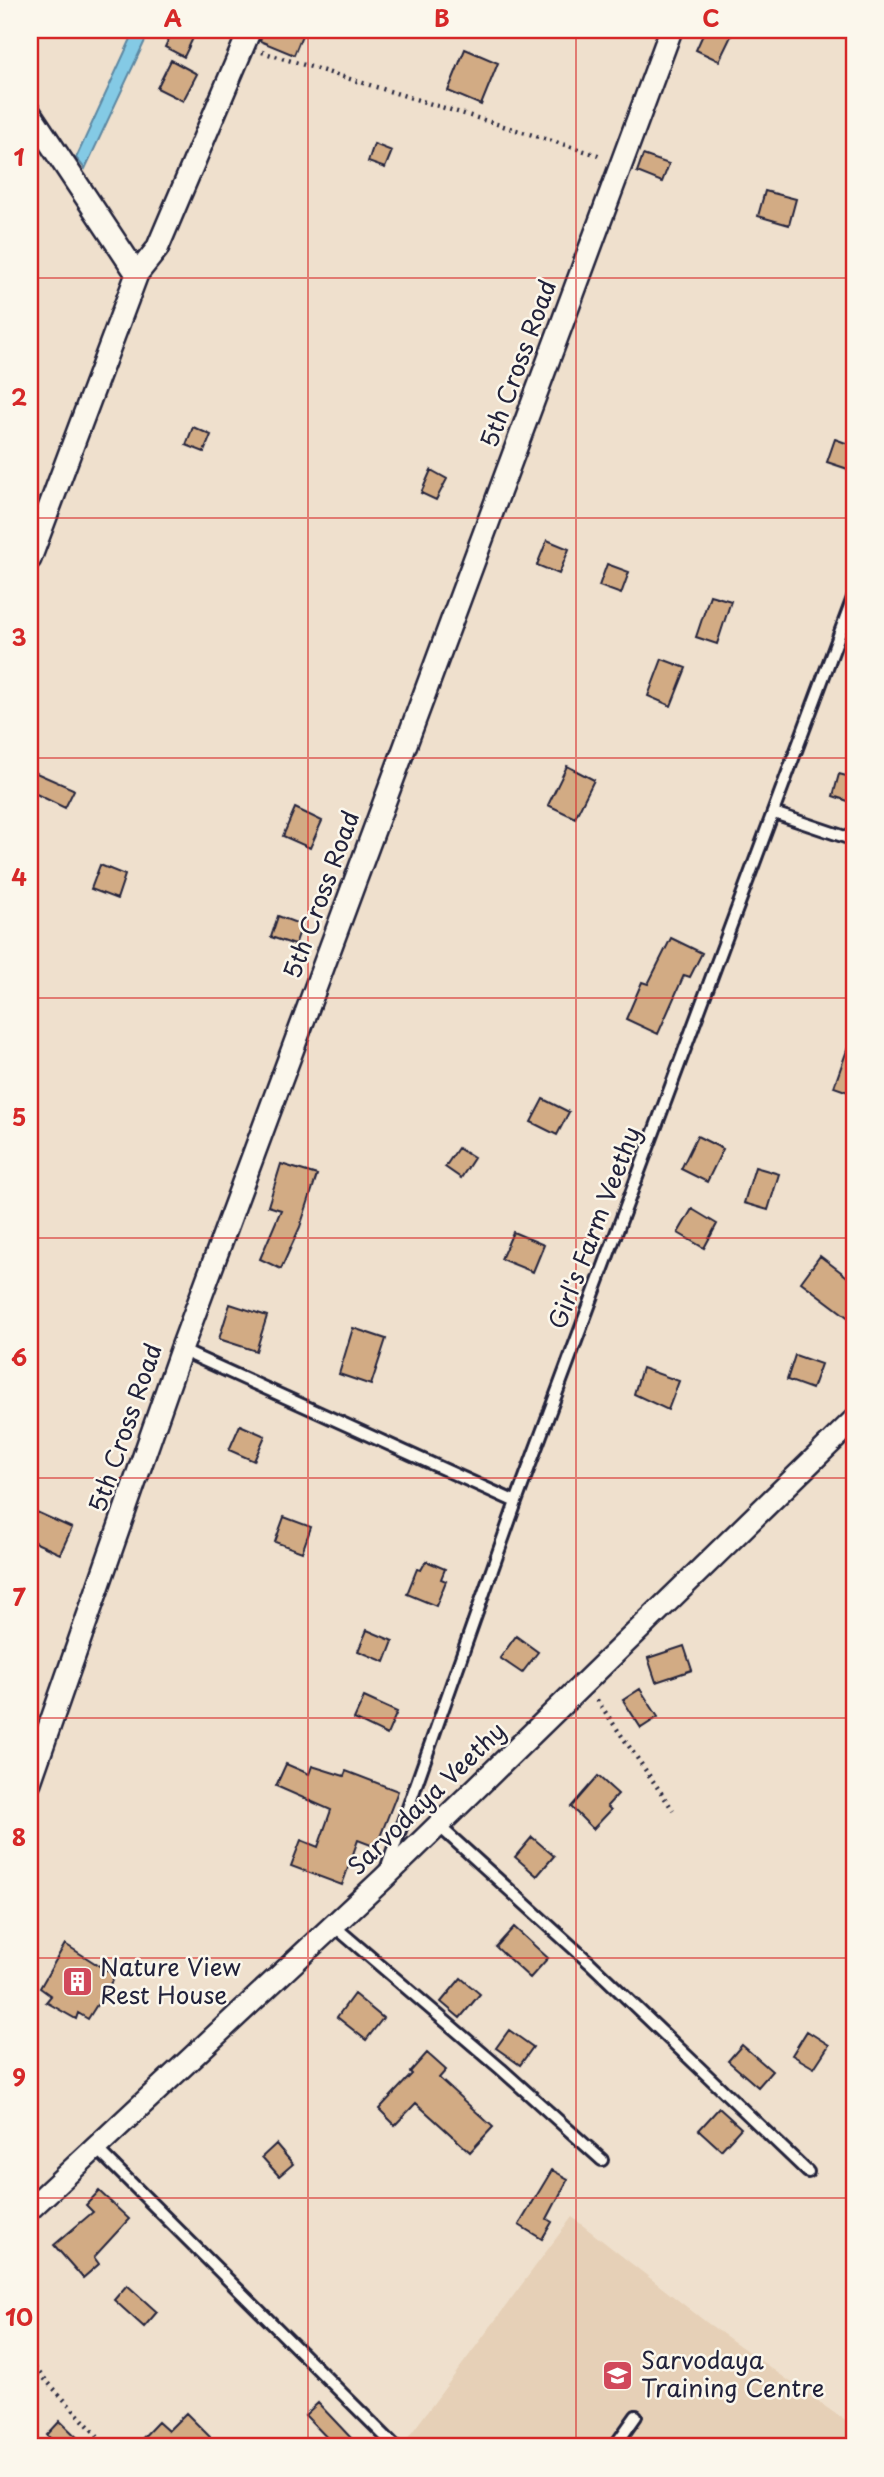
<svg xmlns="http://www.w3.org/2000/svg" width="884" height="2477" font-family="'Playpen Sans',sans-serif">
<rect width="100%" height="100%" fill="#efe0cd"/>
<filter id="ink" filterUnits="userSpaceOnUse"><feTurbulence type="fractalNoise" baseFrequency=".0143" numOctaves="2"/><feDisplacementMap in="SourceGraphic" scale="14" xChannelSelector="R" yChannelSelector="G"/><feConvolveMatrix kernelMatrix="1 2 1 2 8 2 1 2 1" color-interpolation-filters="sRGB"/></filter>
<g filter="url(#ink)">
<path fill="#e6d0b7" d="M572,2217L706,2322L854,2427V2447H401Z"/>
<path fill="#84cae5" stroke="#5d87a1" stroke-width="2" d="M135,30H150L85,169L76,158Z"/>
<path fill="#d2ab84" stroke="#22223b" stroke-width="2" d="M173,30H181L194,36L184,57L165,47Z
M263,30H304L294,55L260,41Z
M705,30H734L719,61L696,50Z
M465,49L498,63L481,105L448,91Z
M171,60L197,74L183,101L157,88Z
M374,144L392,151L385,168L368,162Z
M643,155L669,164L662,182L637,172Z
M765,191L796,199L789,225L758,216Z
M193,427L211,435L204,452L186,445Z
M835,439L854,446V471L827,462Z
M431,470L447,479L436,500L421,493Z
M547,540L569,549L559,574L537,565Z
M607,564L629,572L621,594L599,586Z
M710,595L731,601L717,644L696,637Z
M662,659L686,668L671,706L648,696Z
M567,766L594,780L575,818L548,805Z
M34,772L73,789L74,790L65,808L30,791V782Z
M839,774L854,778V803L833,796Z
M295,808L322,821L310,848L283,836Z
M100,865L125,875L117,899L91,889Z
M278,916L302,925L295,945L271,937Z
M671,938L702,953L690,977L684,975L658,1034L626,1019L642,982L648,984Z
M852,1036H854V1094L834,1087Z
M543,1099L569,1112L557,1135L531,1122Z
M697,1136L723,1149L707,1182L681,1169Z
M458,1148L474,1158L461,1178L445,1167Z
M281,1164L317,1175L300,1227L281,1269L260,1259L281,1210L268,1206Z
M755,1167L779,1174L768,1210L744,1203Z
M692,1209L717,1224L704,1248L678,1233Z
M513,1232L544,1245L533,1272L501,1259Z
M820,1256L854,1282V1322L801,1282Z
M230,1304L267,1316L256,1351L219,1339Z
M353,1328L386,1339L371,1385L339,1374Z
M795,1355L821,1364L812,1389L787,1380Z
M642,1368L679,1381L668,1410L634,1394Z
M240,1425L265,1436L254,1461L229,1450Z
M30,1509L72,1528L60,1554L30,1540Z
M284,1517L311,1527L302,1552L275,1542Z
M426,1561L445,1569L441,1579L446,1581L436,1606L407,1594L417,1569L421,1570Z
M367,1630L393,1641L385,1662L358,1651Z
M516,1636L538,1652L522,1673L500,1658Z
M684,1646L692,1670L656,1682L648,1658Z
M640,1689L658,1717L641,1728L623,1700Z
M364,1697L397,1712L387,1735L354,1719Z
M286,1764L309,1774L312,1766L344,1776L346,1771L398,1791L376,1847L358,1840L342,1885L291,1866L301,1840L318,1847L331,1810L276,1786Z
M598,1776L618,1794L607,1806L611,1810L593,1829L571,1807Z
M532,1837L554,1856L537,1876L515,1857Z
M514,1927L548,1958L530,1978L496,1947Z
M65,1944L115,1976L88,2019L78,2013L76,2019L46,2002L51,1996L40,1988Z
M461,1978L480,1994L460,2018L441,2002Z
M354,1994L383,2018L366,2040L337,2017Z
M509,2030L533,2047L520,2065L496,2048Z
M807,2031L829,2045L814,2068L792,2055Z
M742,2045L772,2071L758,2087L728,2061Z
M427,2053L446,2070L439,2078L493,2127L470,2152L416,2103L395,2125L379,2109L412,2074L410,2072Z
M719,2108L741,2128L721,2150L699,2130Z
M276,2144L293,2164L279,2176L262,2157Z
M552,2170L568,2179L547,2219L552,2222L542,2239L519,2225Z
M99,2191L129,2219L94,2257L99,2264L83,2278L54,2245L93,2212L86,2205Z
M127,2285L157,2312L144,2327L114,2300Z
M318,2403L351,2438L341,2447H336L305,2415Z
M186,2413L210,2437L200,2447H134L158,2422L168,2431Z
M60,2421L87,2447H59L47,2435Z"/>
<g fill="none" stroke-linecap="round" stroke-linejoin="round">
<defs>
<path id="service" d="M774,813L854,840
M181,1350L516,1502
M438,1825L590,1963L808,2172
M386,1870L516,1502L854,595
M333,1925L501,2069L602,2160
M95,2147L396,2447
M614,2447L636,2416"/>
<path id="minor" d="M30,113L137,274
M30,559L137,274L157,249L250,30
M30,1782L181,1350L671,30
M30,2209L383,1879L854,1420"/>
</defs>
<use href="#service" stroke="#22223b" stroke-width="16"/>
<use href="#minor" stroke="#22223b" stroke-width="26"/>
<path stroke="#22223b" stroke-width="4.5" stroke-dasharray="2 5" stroke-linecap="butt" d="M262,52L601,156
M597,1700L673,1810
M30,2363L108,2447"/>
<use href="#service" stroke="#fbf7ec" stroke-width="10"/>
<use href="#minor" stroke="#fbf7ec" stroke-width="21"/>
</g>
</g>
<path fill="none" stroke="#d62828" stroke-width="2" stroke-opacity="0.55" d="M308,30V2447M576,30V2447M30,278H854M30,518H854M30,758H854M30,998H854M30,1238H854M30,1478H854M30,1718H854M30,1958H854M30,2198H854"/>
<defs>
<symbol id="building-square" viewBox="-11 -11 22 22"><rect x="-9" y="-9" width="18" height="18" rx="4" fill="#d1495b" stroke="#fbf7ec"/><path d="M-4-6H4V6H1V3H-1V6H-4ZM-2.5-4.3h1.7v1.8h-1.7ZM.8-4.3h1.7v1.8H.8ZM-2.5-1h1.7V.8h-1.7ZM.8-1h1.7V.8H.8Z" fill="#fff"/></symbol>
<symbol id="school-square" viewBox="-11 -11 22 22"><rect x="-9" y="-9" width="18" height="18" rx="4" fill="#d1495b" stroke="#fbf7ec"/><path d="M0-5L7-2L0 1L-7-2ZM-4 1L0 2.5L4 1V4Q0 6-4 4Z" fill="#fff"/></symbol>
</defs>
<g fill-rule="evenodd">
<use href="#building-square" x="60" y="1964" width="35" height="35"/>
<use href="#school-square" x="600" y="2358" width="35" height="35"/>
</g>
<g text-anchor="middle" stroke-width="5" stroke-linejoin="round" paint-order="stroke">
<g font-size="24" fill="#22223b" stroke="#fbf7ec">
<text transform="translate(519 364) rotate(-70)" y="8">5th Cross Road</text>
<text transform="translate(322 895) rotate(-70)" y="8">5th Cross Road</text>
<text transform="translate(595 1228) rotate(-69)" y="8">Girl's Farm Veethy</text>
<text transform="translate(126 1428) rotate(-71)" y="8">5th Cross Road</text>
<text transform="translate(427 1799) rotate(-44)" y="8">Sarvodaya Veethy</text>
</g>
<g font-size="24" fill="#22223b" stroke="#fbf7ec" text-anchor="start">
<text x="100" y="1976">Nature View<tspan x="100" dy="28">Rest House</tspan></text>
<text x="641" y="2369">Sarvodaya<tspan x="641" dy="28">Training Centre</tspan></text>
</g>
</g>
<rect width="884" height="2477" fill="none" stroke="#fbf7ec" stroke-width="77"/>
<rect x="38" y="38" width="808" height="2400" fill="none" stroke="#d62828" stroke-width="2.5"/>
<g font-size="23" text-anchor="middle" font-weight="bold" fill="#d62828">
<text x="173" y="27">A</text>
<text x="442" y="27">B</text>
<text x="711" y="27">C</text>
<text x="19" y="166">1</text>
<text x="19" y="406">2</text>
<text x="19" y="646">3</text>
<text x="19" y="886">4</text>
<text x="19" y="1126">5</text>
<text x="19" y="1366">6</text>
<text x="19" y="1606">7</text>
<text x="19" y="1846">8</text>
<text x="19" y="2086">9</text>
<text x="19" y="2326">10</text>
</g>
</svg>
